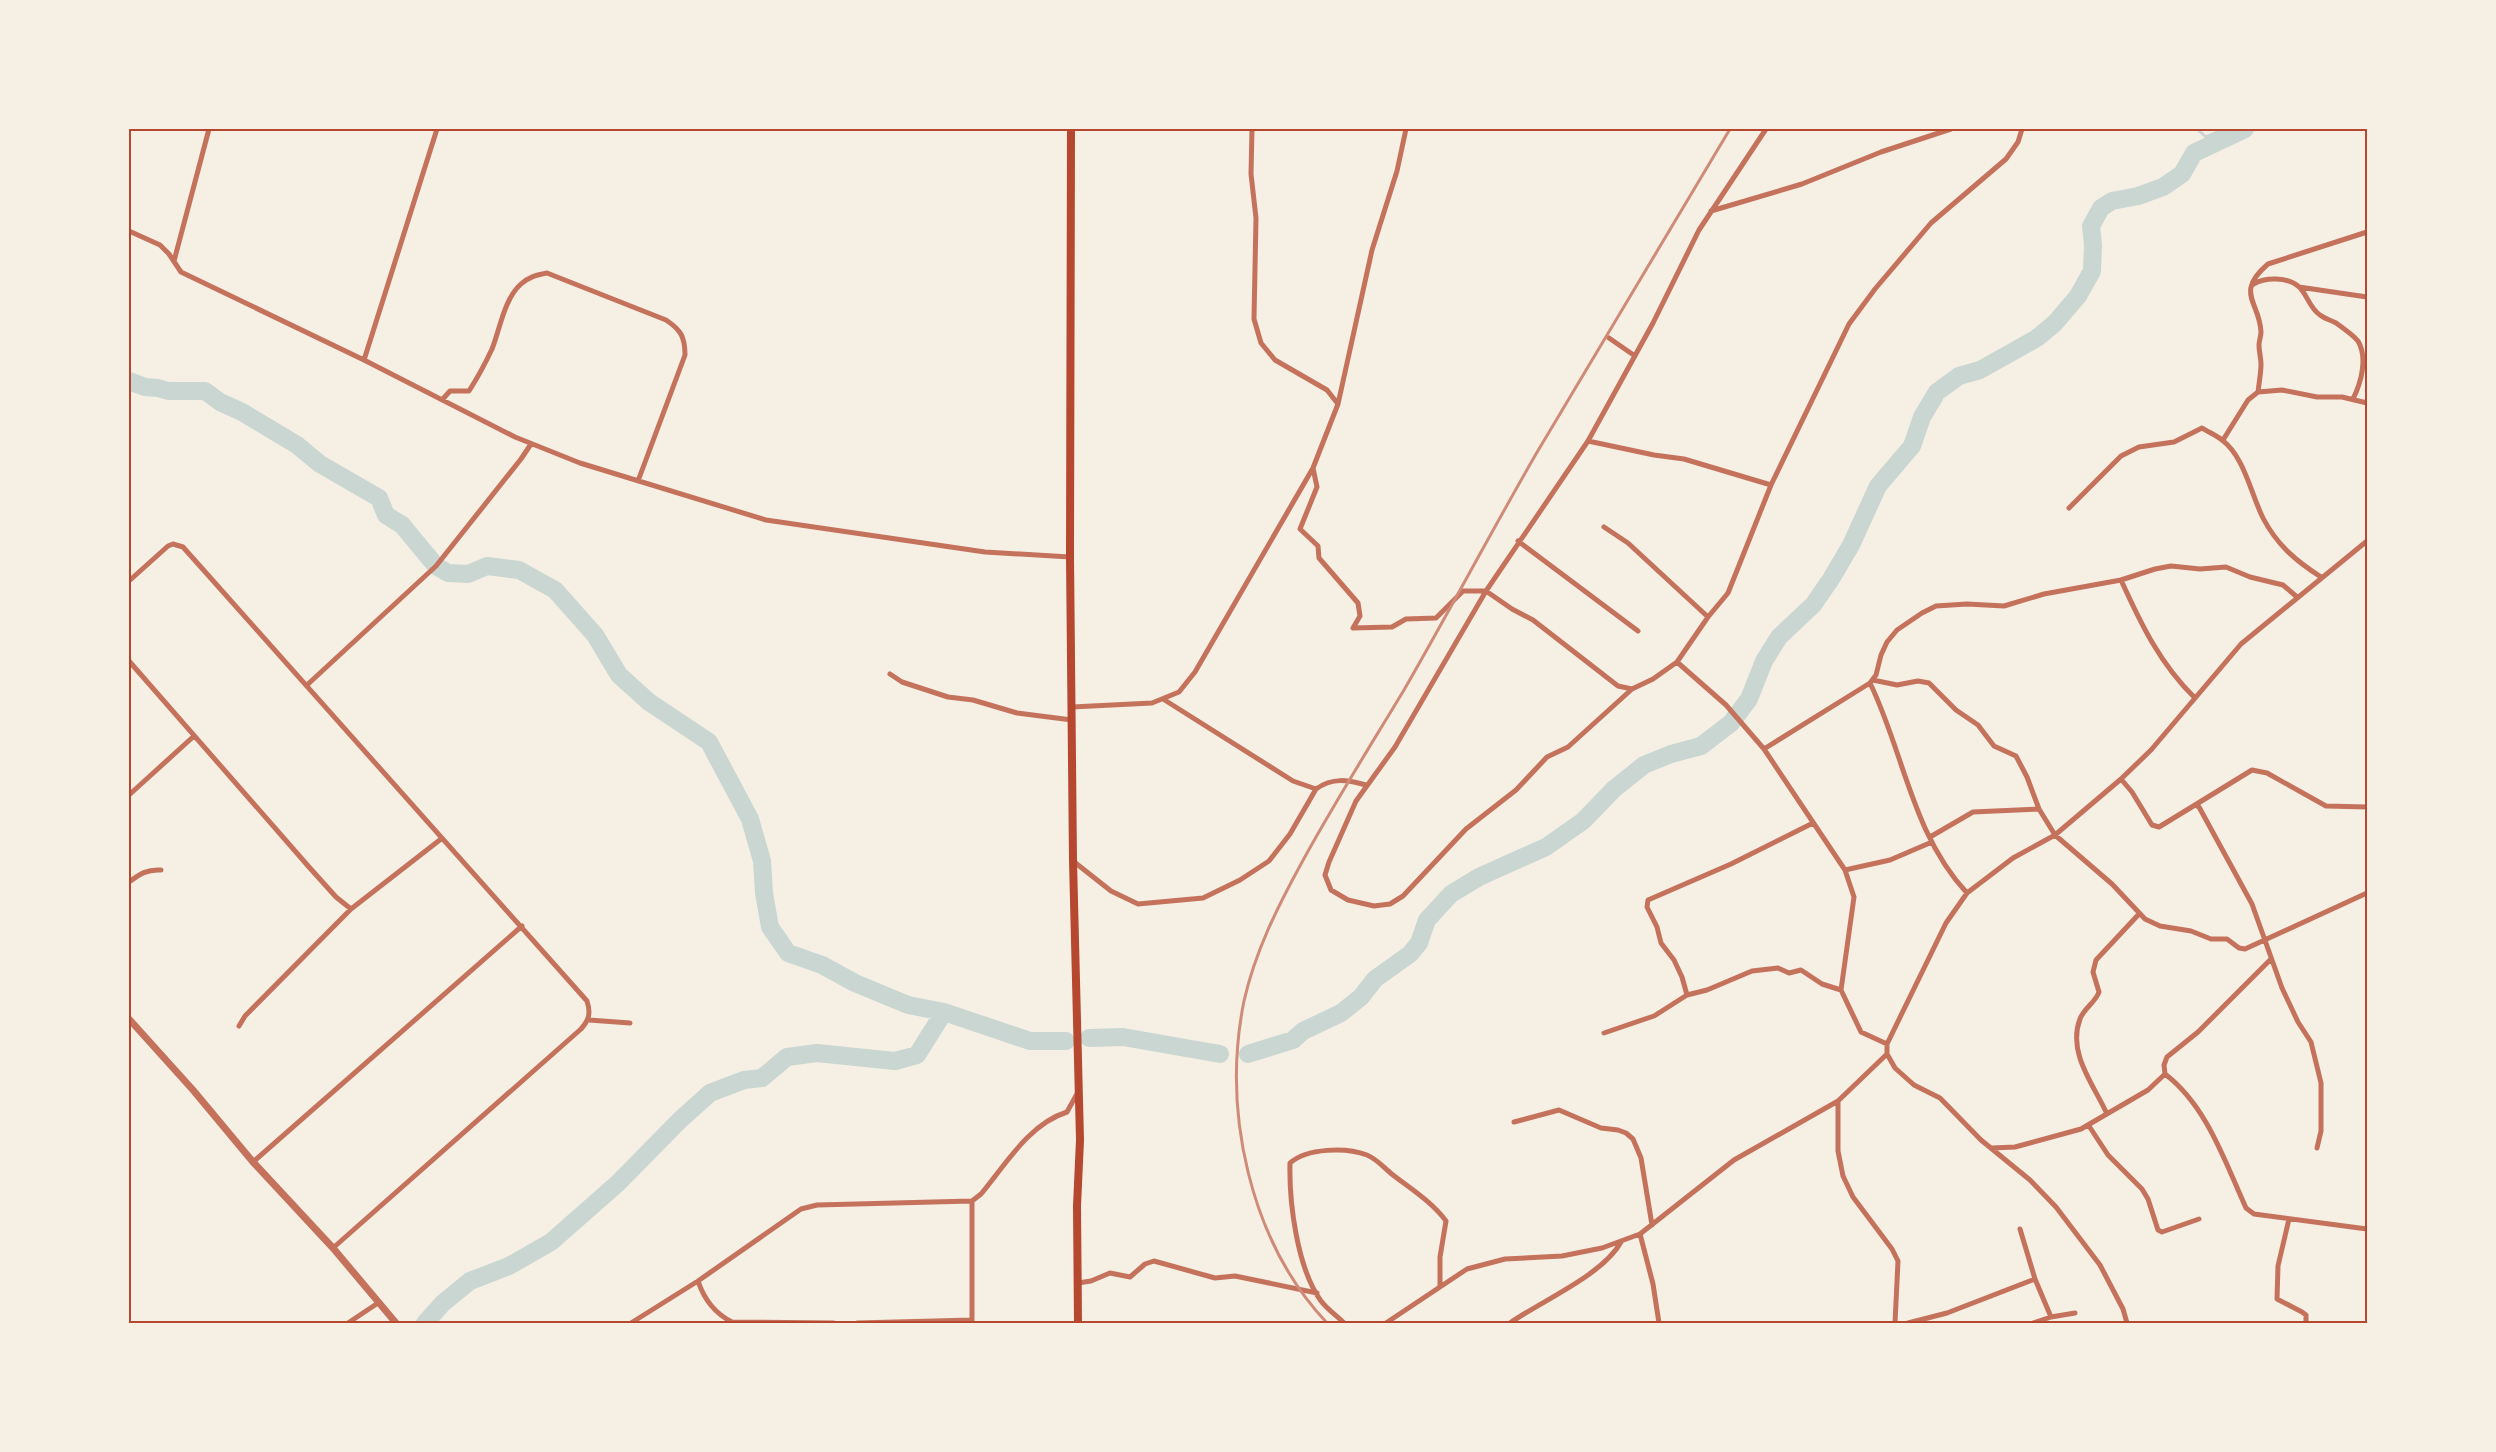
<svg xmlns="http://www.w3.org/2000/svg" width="2496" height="1452" font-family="Ubuntu,sans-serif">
<rect width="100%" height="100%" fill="#f6efe4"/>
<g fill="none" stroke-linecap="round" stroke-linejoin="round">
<path stroke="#c9d6d2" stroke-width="3" d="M2197,129L2206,137L2225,129"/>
<path stroke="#c9d6d2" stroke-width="18" d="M129,381L145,387L158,388L168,391H205L220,402L242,412L297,445L320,464L379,498L386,515L402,525L436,566L448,573L468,574L487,566L519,570L555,590L595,635L619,675L649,702L709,742L750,819L762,861L764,893L770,927L788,953L822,965L855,983L908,1005L944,1012L1030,1041H1066
M1089,1038L1123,1037L1220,1054
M1248,1054L1293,1040L1303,1031L1341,1013L1361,997L1375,979L1410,954L1419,943L1427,920L1451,894L1479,877L1546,847L1583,821L1614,789L1644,765L1671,754L1701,746L1731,723L1749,699L1764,661L1779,637L1813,605L1831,579L1851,545L1878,486L1912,446L1922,417L1937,392L1959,376L1980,370L2005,356L2037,338L2055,323L2078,296L2092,271L2093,245L2091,226L2101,208L2112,201L2138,196L2163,187L2182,174L2194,153L2245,129
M425,1323L443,1303L470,1281L509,1266L551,1242L618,1183L680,1120L710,1093L744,1080L762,1078L787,1057L817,1053L895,1061L917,1055L944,1012"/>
<path stroke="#c5725c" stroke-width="5" d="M1252,129L1251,174L1256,218L1254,319L1261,343L1275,360L1327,390L1338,404
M1711,211L1802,184L1881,152L1951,129
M129,231L160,245L169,254L181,272L364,360L515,437L580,463L766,520L985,552L1070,557
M174,261L209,129
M2254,284C2265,277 2287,277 2298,286C2307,293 2309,308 2320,315C2325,319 2331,320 2336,323C2343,328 2353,335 2358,341C2368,358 2361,383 2353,399
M2299,287L2367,297
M1609,338L1635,356
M364,360L437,129
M2258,392C2259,383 2261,373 2261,364C2261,358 2259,352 2259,345C2259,341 2261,336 2261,332C2260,302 2234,293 2268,264L2367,232
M442,400L450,391H469C478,377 485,364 492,349C500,329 504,299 521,284C529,277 536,275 547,273L666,320C681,330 685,337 685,355L638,481
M2223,440L2248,400L2258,392L2282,390L2317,397H2342L2367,403
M1588,441L1654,455L1684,459L1771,485
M1313,468L1317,487L1300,529L1318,546L1319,558L1358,603L1360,616L1353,628L1392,627L1406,619L1436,618L1463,591H1486L1512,609L1533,620L1618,686L1632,689L1653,679L1677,662L1708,617L1728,593L1771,485L1849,324L1875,289L1931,223L2006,159L2018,142L2022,129
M2069,508L2121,456L2139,447L2174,442L2202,428C2208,432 2216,435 2222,440C2244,456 2251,494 2263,518C2277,545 2296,561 2321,577
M1604,527L1628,543L1708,617
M1518,541L1638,631
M2121,580C2141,624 2160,664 2195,698
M129,581L168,546L173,544L183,547C319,698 453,850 587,1001C591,1013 589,1020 581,1029L333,1248
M129,661L309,867L336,897L351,909L441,839
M1677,662L1726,705L1764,749L1845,870L1854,897L1841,990L1861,1032L1887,1044
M890,674L902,682L948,697L973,700L1017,713L1072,720
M1873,680L1897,685L1918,681L1929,683L1956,710L1978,725L1994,746L2016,756L2027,777L2039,809L2055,835L2112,884L2145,919L2160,926L2191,931L2211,939H2227L2239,948L2245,949L2367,893
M1870,683C1904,753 1912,834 1967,893
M307,685L436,566L521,459L531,444
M1632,689L1568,747L1547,757L1516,790L1466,829L1403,896L1390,904L1374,906L1348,900L1331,890L1325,875L1329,862L1356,801L1395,747L1486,591L1588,441L1653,323L1699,230L1766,129
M1163,699L1293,781L1316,789
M1072,707L1152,703L1179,692L1195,672L1313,468L1338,404L1372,250L1397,171L1406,129
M1764,749L1870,683L1876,675L1881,655L1887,642L1897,630L1922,613L1936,606L1967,604L2004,606L2044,594L2121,580L2155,569L2171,566L2200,569L2226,567L2250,577L2283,585L2297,597
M2121,779L2132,792L2152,825L2159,827L2195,805L2199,807L2252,904L2282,988L2298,1022L2311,1042L2321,1083V1131L2317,1148
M129,795L194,736
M2195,805L2252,770L2267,773L2326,806L2367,807
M1930,837L1973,812L2039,809
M1073,861L1111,891L1138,904L1203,898L1240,880L1269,861L1290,834L1316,789C1333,777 1347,780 1366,785
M1845,870L1890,860L1932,842
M129,882C140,874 147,869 161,870
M1687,995L1682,977L1674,960L1661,943L1657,927L1647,907L1648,900L1731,864L1813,823
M589,1020L630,1023
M239,1026L245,1016L351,909
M1604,1033L1654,1016L1687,995L1707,990L1752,971L1778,968L1789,973L1801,970L1822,984L1841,990
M1887,1054L1895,1068L1914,1085L1940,1098L1981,1140L2030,1180L2056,1207L2100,1265L2123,1309L2127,1323
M2165,1074C2207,1106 2225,1162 2246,1208L2254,1214L2367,1229
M1838,1101V1151L1843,1176L1853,1197L1892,1249L1898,1261L1895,1323
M2107,1114C2094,1085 2067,1053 2080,1019C2084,1008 2095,1003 2099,992L2093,972L2096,960L2139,914
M1514,1122L1559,1110L1601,1128L1618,1130L1626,1133L1633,1139L1641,1158L1652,1225
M2089,1126L2108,1155L2142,1189L2148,1199L2158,1230L2162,1232L2199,1219
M1992,1148L2015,1147L2081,1129L2148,1090L2165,1074L2164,1065L2167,1057L2198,1032L2271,959
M253,1162L522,926
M2289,1219L2278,1266L2277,1299L2302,1312L2306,1315V1323
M2020,1229L2035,1279L2051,1317
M1640,1234L1653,1284L1659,1323
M698,1281C704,1299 714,1313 732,1322L834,1323
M1078,1283L1091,1281L1110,1273L1130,1277L1145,1264L1154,1261L1215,1278L1235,1276L1317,1293
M348,1323L378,1303
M631,1323L698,1281L801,1209L817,1205L972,1201L981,1194C1006,1164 1029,1124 1067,1112L1078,1092
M857,1323L972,1320
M972,1323V1201
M1344,1323C1337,1316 1327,1309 1321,1301C1297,1268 1289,1202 1290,1163C1307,1148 1346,1147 1367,1155C1377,1159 1384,1168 1393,1175C1411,1189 1432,1202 1446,1221L1440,1257V1286
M1386,1323L1467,1269L1505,1259L1562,1256L1602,1248L1640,1234L1734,1160L1838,1101L1887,1054V1044L1946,923L1967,893L2013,858L2055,835L2121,779L2151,750L2241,644L2367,541
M1510,1323C1541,1301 1603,1275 1621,1242
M1908,1323L1947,1313L2035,1279
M2033,1323L2051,1317L2075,1313"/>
<path stroke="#c5725c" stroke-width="7" d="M129,1019L193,1090L253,1162L333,1248L396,1323"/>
<path stroke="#b5482f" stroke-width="8" d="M1071,129L1070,557L1073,861L1080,1140L1077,1206L1078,1323"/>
<path stroke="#cf8b77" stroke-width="3" d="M1327,1323C1249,1240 1222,1110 1244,1001C1255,952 1277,908 1301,864C1333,805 1369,748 1404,690C1449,612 1491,532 1536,454C1600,345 1666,238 1730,129"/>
</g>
<rect width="2496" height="1452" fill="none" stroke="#f6efe4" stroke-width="261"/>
<rect x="130" y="130" width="2236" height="1192" fill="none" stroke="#b5482f" stroke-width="2"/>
</svg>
